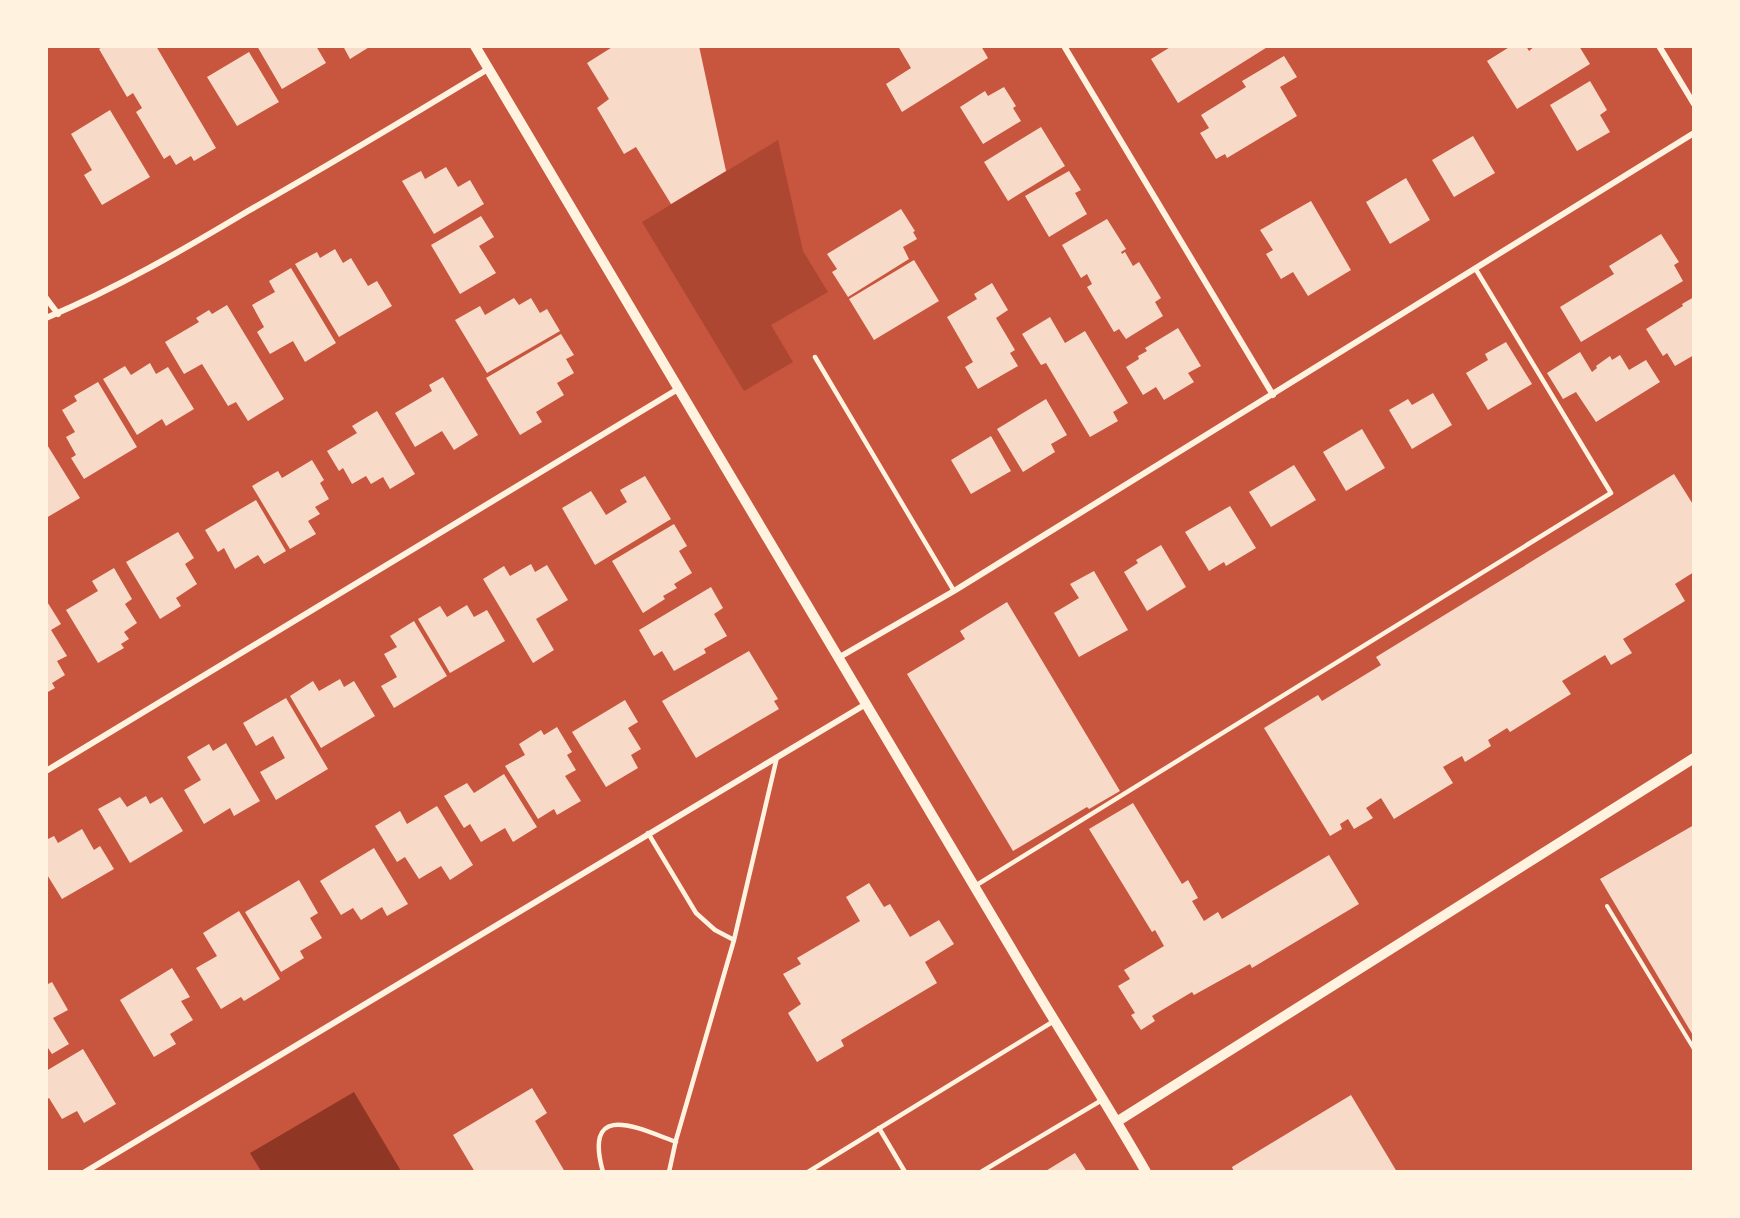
<svg xmlns="http://www.w3.org/2000/svg" width="1740" height="1218" font-family="Cabin,sans-serif">
<rect width="100%" height="100%" fill="#c8553d"/>
<path fill="#ae4732" d="M778,140L803,251L828,292L771,325L793,362L744,391L642,222Z"/>
<path fill="#8f3625" d="M354,1092L401,1171H261L250,1153Z"/>
<path fill="#f7dbc8" d="M104,46H156L216,148L194,161L191,156L176,165L170,155L164,159L136,112L142,108L133,93L127,97L99,49Z
M257,46H316L326,63L282,89Z
M343,46H371L350,59Z
M614,46H699L726,171L671,204L636,147L624,154L597,108L609,99L587,63Z
M898,46H981L988,58L902,112L886,84L911,68Z
M1172,46H1269L1178,103L1151,59Z
M1511,46H1526L1529,51L1535,46H1579L1590,64L1517,109L1487,61Z
M249,52L279,102L237,126L207,77Z
M1284,56L1297,77L1280,87L1297,116L1227,158L1225,154L1216,159L1200,133L1209,128L1201,115L1246,87L1242,81Z
M1590,81L1607,110L1600,115L1610,132L1577,151L1550,105Z
M1004,87L1016,106L1013,108L1021,121L983,144L960,107L985,91L988,96Z
M110,110L150,177L102,205L84,175L92,170L71,134Z
M1041,127L1065,166L1008,201L984,162Z
M1473,136L1495,173L1454,197L1432,160Z
M446,167L458,187L470,180L484,204L434,234L402,181L421,171L425,179Z
M1069,171L1081,190L1075,193L1087,214L1049,237L1025,196Z
M1406,178L1430,220L1390,244L1366,202Z
M1311,201L1351,270L1308,296L1293,272L1281,279L1266,254L1273,250L1260,230Z
M901,209L915,231L913,232L917,239L903,247L909,259L848,297L832,272L837,269L827,254Z
M481,216L494,237L479,246L496,273L460,294L431,245Z
M1107,219L1126,249L1121,252L1122,254L1125,252L1133,266L1139,262L1161,298L1155,302L1163,316L1126,339L1119,329L1114,332L1087,287L1092,284L1087,274L1081,278L1062,245Z
M1661,234L1679,262L1674,265L1683,281L1581,342L1560,307L1614,274L1609,266Z
M335,249L343,263L351,258L368,286L377,281L392,306L339,337L295,264L317,252L320,258Z
M914,260L939,301L874,340L849,299Z
M291,268L336,343L305,362L293,341L270,354L257,332L264,327L252,305L275,292L269,281Z
M992,283L1008,310L996,318L1015,350L1010,353L1018,366L978,389L965,367L973,362L947,317L977,299L974,294Z
M1694,297V355L1675,366L1667,353L1663,356L1646,329L1683,306L1682,304Z
M514,298L519,305L531,298L540,313L547,309L560,331L487,373L455,320L480,306L485,315Z
M227,305L284,399L248,421L236,402L228,406L202,364L184,374L165,342L199,322L196,318L209,310L212,314Z
M1050,317L1065,343L1085,331L1128,403L1113,412L1118,421L1090,437L1046,363L1041,365L1022,334Z
M1178,328L1201,366L1188,373L1194,382L1164,400L1156,387L1143,395L1126,367L1139,359L1138,356L1147,351L1145,348Z
M561,334L574,355L566,359L574,373L557,383L564,395L536,412L542,422L520,435L486,378Z
M1506,342L1532,384L1488,410L1466,373L1488,360L1485,354Z
M1580,352L1592,372L1597,368L1596,366L1610,356L1612,360L1620,355L1629,370L1646,360L1660,382L1596,422L1576,392L1563,399L1547,373Z
M150,363L156,374L168,367L194,409L166,426L162,419L137,435L103,379L125,366L131,375Z
M443,377L478,435L454,450L442,431L415,447L395,413L432,391L429,385Z
M98,382L137,447L84,479L71,458L76,455L66,437L75,432L62,410L77,401L74,396Z
M1433,393L1452,425L1412,449L1389,410L1408,399L1412,405Z
M1046,399L1067,435L1051,444L1055,452L1023,472L997,429Z
M377,411L415,474L390,489L383,477L371,484L366,476L352,484L343,468L339,471L327,451L357,433L352,426Z
M1362,429L1385,468L1346,491L1323,452Z
M991,436L1011,471L971,494L951,460Z
M46,443L80,498L46,518Z
M312,460L324,480L320,483L329,499L315,507L320,514L308,521L316,534L290,549L252,486L278,471L282,478Z
M1294,465L1316,500L1271,527L1249,492Z
M1674,474L1694,506V572L1675,584L1685,601L1623,639L1632,653L1611,665L1605,655L1562,681L1571,694L1510,732L1507,728L1488,740L1491,746L1465,762L1462,756L1443,767L1453,783L1394,819L1381,798L1366,808L1373,818L1354,829L1348,819L1340,824L1342,829L1330,836L1264,728L1318,695L1322,701L1381,665L1376,657Z
M645,476L671,519L595,565L562,508L591,491L606,515L627,502L620,490Z
M256,500L286,551L264,564L258,555L235,569L224,548L218,552L205,530Z
M1230,506L1256,548L1226,566L1224,562L1209,571L1185,532Z
M674,524L687,546L679,551L692,573L674,584L677,588L663,596L665,599L643,613L612,561Z
M178,532L194,558L185,564L197,584L176,598L181,606L160,619L126,562Z
M1161,545L1186,587L1147,611L1124,572L1138,563L1136,560Z
M531,564L535,572L547,565L568,600L536,619L554,650L533,663L483,579L504,566L510,576Z
M114,568L132,599L125,604L137,623L124,632L129,639L121,644L124,648L98,663L66,610L98,591L92,581Z
M1094,571L1128,630L1079,657L1054,613L1079,598L1070,584Z
M711,587L723,608L714,614L727,636L704,649L706,653L674,671L662,651L654,656L639,630Z
M46,600L61,624L51,630L67,656L57,661L65,675L52,683L55,688L46,693Z
M1007,602L1120,791L1089,809L1087,807L1013,851L907,674L965,639L960,631Z
M467,605L474,617L487,610L505,641L450,673L418,619L440,606L447,617Z
M414,621L447,676L394,708L381,686L397,677L384,654L397,647L390,636Z
M749,651L778,699L774,701L779,709L696,758L662,701Z
M340,679L344,687L354,681L375,716L321,748L290,696L313,681L319,691Z
M286,698L328,769L276,800L260,772L285,758L273,736L256,746L243,723Z
M625,700L638,722L628,728L641,749L631,755L638,768L606,787L572,732Z
M557,727L572,752L567,755L576,770L565,776L581,801L557,815L554,809L538,819L505,766L525,755L519,744L541,730L544,735Z
M226,743L260,801L234,816L230,808L204,824L184,790L201,780L187,757L209,744L213,751Z
M504,774L537,827L513,842L505,828L481,842L470,824L464,828L444,796L467,783L474,793Z
M146,796L150,804L162,797L183,831L130,863L98,809L120,797L127,807Z
M1133,803L1182,884L1188,880L1198,898L1192,901L1204,921L1218,912L1222,919L1329,855L1359,904L1252,968L1250,964L1194,995L1192,992L1152,1016L1155,1021L1141,1030L1131,1015L1135,1013L1118,986L1130,979L1124,970L1164,946L1155,930L1152,932L1089,829Z
M437,806L473,865L450,880L441,866L419,879L405,857L397,862L375,826L400,811L407,824Z
M1694,825V1037L1600,879Z
M82,829L94,850L100,846L114,869L62,899L46,873V840L54,836L58,843Z
M374,848L408,904L387,916L382,907L361,920L353,908L341,915L320,881Z
M299,880L318,913L310,918L322,938L300,951L304,958L281,972L245,912Z
M869,883L884,907L890,904L910,937L939,920L954,944L925,962L937,983L841,1040L844,1046L817,1062L788,1013L801,1004L783,974L801,964L797,958L860,921L846,897Z
M239,911L280,979L244,1001L241,997L221,1009L196,968L217,956L203,933Z
M172,968L190,997L181,1001L193,1020L170,1034L176,1044L154,1057L120,1000Z
M52,982L68,1010L53,1018L69,1044L52,1054L46,1045V985Z
M83,1049L116,1104L84,1123L77,1111L62,1119L49,1098L46,1100V1071Z
M532,1088L547,1113L535,1121L565,1172H475L453,1135Z
M1351,1095L1397,1172H1234L1232,1167Z
M1075,1153L1087,1172H1044Z"/>
<g fill="none" stroke-linecap="round" stroke-linejoin="round">
<path stroke="#fff3e0" stroke-width="4" d="M1607,906L1694,1049"/>
<path stroke="#fff3e0" stroke-width="4.5" d="M815,357L954,591
M648,833L696,913L715,930L734,940
M975,886L1611,493L1475,268
M879,1128L905,1172
M603,1172C583,1100 638,1128 676,1142
M669,1172L676,1140L734,940L777,757
M808,1172L1054,1021
M981,1172L1102,1100"/>
<path stroke="#fff3e0" stroke-width="6" d="M1064,46L1273,395
M1659,46L1694,104
M46,298L58,314
M46,318C117,288 183,250 248,211C329,165 409,117 488,69
M838,658L954,591L1694,133
M46,771L678,389
M85,1172L866,704"/>
<path stroke="#fff3e0" stroke-width="10" d="M475,46C658,359 845,669 1030,980C1068,1044 1109,1107 1146,1172
M1118,1121L1694,758"/>
</g>
<rect width="1740" height="1218" fill="none" stroke="#fff3e0" stroke-width="96"/>
</svg>
